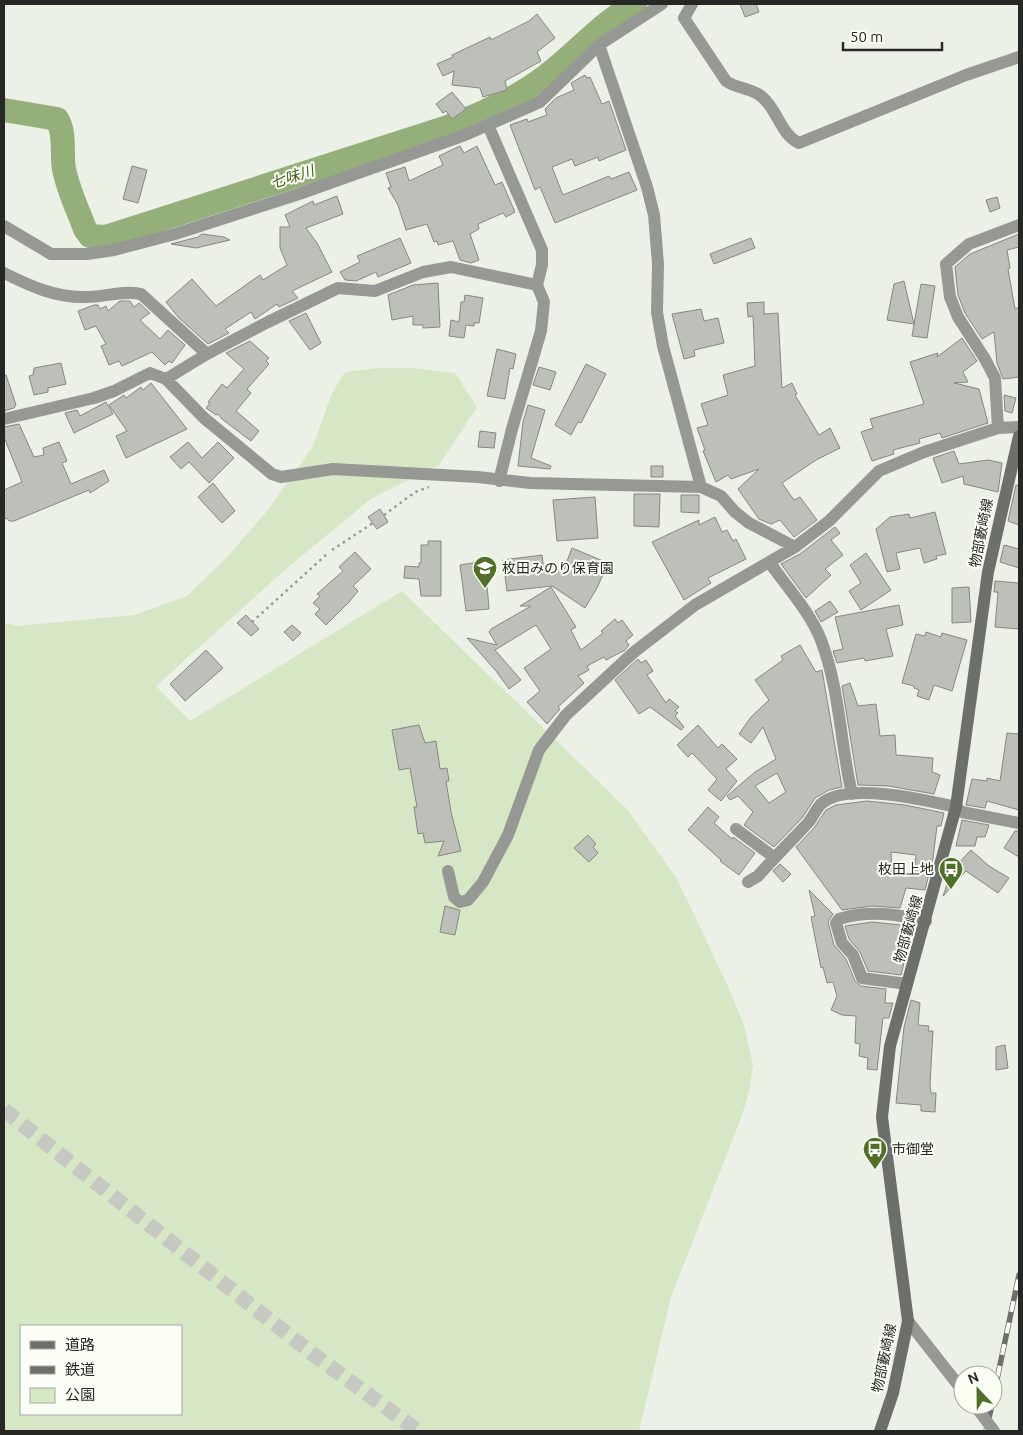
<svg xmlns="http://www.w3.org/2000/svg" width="1023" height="1435" font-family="Ubuntu,'Noto Sans JP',sans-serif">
<rect width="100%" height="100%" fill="#ecf1e8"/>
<path fill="#d5e7c4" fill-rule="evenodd" d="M378,368H412L455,373L477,407L439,465L372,498L286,569L156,686L190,721L402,591L627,809L676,877L727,984L744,1025L753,1065L749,1092L741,1118L671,1297L639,1431H4V623L17,626L134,615L187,596L228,556L268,510L313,446L332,393L345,372ZM21,1326H181V1414H21Z"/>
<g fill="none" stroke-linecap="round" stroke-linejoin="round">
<path stroke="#94af7a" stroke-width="24" d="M4,110L57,119C66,133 61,153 64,169C68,190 78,210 85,229L90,236L106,237L445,128C480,115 516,99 546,76C578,52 600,24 635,4"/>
</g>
<path fill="#bcc0b8" stroke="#848880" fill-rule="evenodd" d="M740,4H756L759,12L745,17Z
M537,14L555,38L537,52L541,61L505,81L507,90L483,97L480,88L452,85L454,71L443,76L437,64L453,57L452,55L490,37L491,40L529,21Z
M585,75L587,78L590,77L602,104L609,101L626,150L599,161L598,157L575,166L572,159L552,167L563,195L609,176L611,179L629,172L637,190L555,223L540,187L535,190L510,125L527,119L528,122L547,115L545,109L556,98L574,90L571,83Z
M452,92L466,109L452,119L446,111L443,113L436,104Z
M460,146L464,153L477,146L495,185L502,182L515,212L506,217L503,213L478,224L479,229L470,234L479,260L471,263L460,260L453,241L438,245L437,241L434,242L427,224L406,230L398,205L388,188L391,187L386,173L405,167L409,181L443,165L439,156Z
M132,166L147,170L138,203L123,199Z
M337,196L343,214L306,228L317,243L332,272L292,291L298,298L279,307L277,304L255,319L251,312L225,329L229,333L208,344L179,318L166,302L192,279L216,306L260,275L263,280L287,265L280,248V227H290L285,215L313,201L314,205Z
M997,197L1000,208L990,212L986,200Z
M202,234L224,237L230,240L196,248L171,244L198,237Z
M1019,234V247L1007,250L1010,268L1008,269L1015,309L1019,307V377L1003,379L997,363L994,332L982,339L965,313L958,295L955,267L970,254Z
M400,238L411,263L378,277L376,272L356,281L345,280L340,272L360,262L357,256Z
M751,238L755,248L714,264L710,254Z
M904,281L914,324L887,320L894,284Z
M438,283L440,327L423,328V325H413V316L392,320L388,295L413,285Z
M921,284L935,286L927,338L912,336Z
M465,295L483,298L479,323H474V326L466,325L464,338L449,336L451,320L459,322L461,302H464Z
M120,301H130L134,307L139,303L150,313L140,320L160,339L168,330L185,345L172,363L169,361L165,365L152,352L122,366L119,361L109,365L101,346L106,344L96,326L85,330L78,311L94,305H98L100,309L106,306L108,311Z
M764,302V314L778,313L782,388L792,383L797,394L795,395L819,435L830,428L840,448L816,460L782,483L794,500L800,497L817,520L794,537L780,520L771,524L759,519L738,489L759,469L731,479L728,475L716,482L703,451L705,450L697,428L708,425L701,404L728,395L723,375L755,366L753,316L748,317L747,303Z
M701,309L704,321L718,318L724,343L694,350L695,356L684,359L672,314Z
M306,313L321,343L310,350L289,321Z
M962,338L977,361L963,372L968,382L954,383L979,389L988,423L942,438L940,433L919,439L920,443L893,450L894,454L872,461L861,432L873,428L870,419L924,404L910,362L938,353L937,357Z
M250,341L269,358L266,361L269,364L247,389L251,393L236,411L259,431L251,441L222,419L218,414L216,415L206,408L210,403L208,402L222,384L227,388L244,369L226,353Z
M497,349L516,354L513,369L510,368L505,399L487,396Z
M61,363L66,384L48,388V392L34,395L29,376L33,375L34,368Z
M586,364L606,374L581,423L578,422L571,435L555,425Z
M539,367L556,372L550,390L533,385Z
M4,375H6L16,405L14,408L4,411Z
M151,383L187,429L126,458L116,436L127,431L109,405L124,395L126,398L141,387L143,390Z
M1004,395L1016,398L1012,413L1005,411Z
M106,402L113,414L74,433L65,413L77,410L80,416Z
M528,405L545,410L531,458L551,466L550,469L518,466L523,422Z
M19,424L34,457L44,455L43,448L59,442L67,461L62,463L71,484L104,470L109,481L90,493L89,490L14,521H9L7,518L4,519V490L22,482L4,437V427Z
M480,431L496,433L494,448L478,447Z
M188,442L202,458L218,442L234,458L209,483L189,462L181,469L170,457Z
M954,451L959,464L988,460L1002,463L998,492L964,484L963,476L942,483L933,458Z
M651,466H663V477H651Z
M213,483L235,511L222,523L198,497Z
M1016,485L1019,486V525L1008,521Z
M634,494H660L659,527L634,526Z
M681,495H699V513L681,512Z
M595,497L598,538L557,541L553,500Z
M380,509L388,522L377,529L368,517Z
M935,512L946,554L936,556L937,559L924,563L920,548L896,553L900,569L887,572L876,529L890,517L909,514L910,518Z
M715,517L722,532L727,530L733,541L736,539L746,559L708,578L711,583L684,600L652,542L699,520V525Z
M835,527L840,533L831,540L843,555L825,569L831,575L806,598L781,564L800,554Z
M428,541H441V596H421L419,579L404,578L405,566L419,567V563H421V545H428Z
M1004,545L1019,549V568L1000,562Z
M572,548L608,563L597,588L585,608L552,586L507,591L503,560L542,555L544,571L564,569Z
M355,552L371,569L353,586L358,591L349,602L326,625L315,614L320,609L313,603L320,596L317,594L343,571L339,567Z
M866,553L891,590L861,610L849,591L861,583L850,565Z
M485,561L489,609L466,611L460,565Z
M995,581L1019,583V629L995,627L998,592H994Z
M551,587L576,627L571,630L581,650L603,633L601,631L615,619L618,623L622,620L633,635L626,641L629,645L625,650L606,660L604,657L587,666L589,670L578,676L584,683L558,707L560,709L547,724L527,702L540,691L524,668L551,649L536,625L495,650L521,680L509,689L496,671L467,638L497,645L489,632L491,629L531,606H520Z
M969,587L971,622L952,623V588Z
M830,601L838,612L821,622L815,611Z
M899,605L903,625L886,629L893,656L865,661L864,658L837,663L833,651L843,649L835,617Z
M246,615L259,629L251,636L237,623Z
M292,625L301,633L293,641L284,632Z
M926,632L941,637L942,633L967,640L952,691L934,685L929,700L917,696L919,690L914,688V686L902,683L916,634L925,636Z
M800,645L816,672L822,670L842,787L829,790L815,798L802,818L774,847L744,825L753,812L738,796L730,800L727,796L755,772L776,759L763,727L751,743L739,734L751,717L769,700L755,680L783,660L781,656ZM777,773L786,792L769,803L755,786Z
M206,650L223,668L185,701L170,684Z
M638,659L641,663L646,660L653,671L647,675L666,703L669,699L679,707L675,711L678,713L675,716L684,727L681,730L650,707L639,714L615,680Z
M850,683L858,706L876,704L880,736L895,735L896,755L933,758L932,772L940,775L934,794L888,786L858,785L842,686Z
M419,725L425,743L436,741L440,769L447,768L449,781H446L451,812L461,851L438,856L444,841L425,843L423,833L418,834L414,807H417L410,768L399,770L392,730Z
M698,725L718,748L722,744L737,759L726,769L737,781L721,801L708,790L717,779L692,753L688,757L677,745Z
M1007,733L1019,734V810L987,801L985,808L966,805L972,779L987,781V778L1000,781Z
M867,801L905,805L944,813L941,826H937L933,858L925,890L906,888L900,908L872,906L842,910L796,847L814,828L826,810L836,805ZM891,852L916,855L914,876L892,874Z
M708,807L719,817L714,823L732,839L733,837L755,853L739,875L720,861L721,860L688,830Z
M962,820L989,825L985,837H977L975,846H956Z
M1015,831H1019V857L1004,848Z
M588,835L596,844L593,847L598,853L589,862L574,848Z
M971,850L989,866L1009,878L998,893L966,871L943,896L952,870Z
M780,864L791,874L783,882L773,871Z
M809,890L833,914L828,922L834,945L846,959L855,981L861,986L886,989L885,1003H893L889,1018H883L877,1070L867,1069L868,1058L859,1056L860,1044L855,1043L856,1016L842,1015L831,1010L837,996L833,982L827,983L823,967L821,968L811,917L815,916Z
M445,906L460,910L455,935L440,932Z
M872,922L911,926L902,963H904L901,975L868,971L860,952L849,939L845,926Z
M911,1000L920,1003L918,1025L929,1026L928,1031H933L930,1084L931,1093H936L935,1112L921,1111V1105L896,1103L904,1027Z
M1005,1045L1008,1068L996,1070V1047Z"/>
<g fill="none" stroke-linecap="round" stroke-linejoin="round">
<path stroke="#c5c9c1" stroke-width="15" stroke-dasharray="15 8" stroke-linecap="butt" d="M4,1110L314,1355L418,1431"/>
<path stroke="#979a94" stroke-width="2.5" stroke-dasharray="2.5 4" stroke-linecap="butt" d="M384,515L415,492L429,487
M332,550L373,523
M252,622L327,554"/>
<path stroke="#969894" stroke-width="12" d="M692,4L684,18L726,81C737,89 753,88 762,97C778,110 780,134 799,143L966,75L1019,57
M599,45L647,187L654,215L658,264L657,312L663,346L701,487
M488,125L542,250V265L537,285L544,302L541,331L512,429L499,481
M4,226L51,254H87L114,250L175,234L299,194L465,135L540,102L599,45L662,4
M4,273C30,286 56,298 86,297C105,297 122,290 141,294L207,354
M166,379L204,418L272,474L281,477L333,469L478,477L530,483L701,487L721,496L735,512L749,523L795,547
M4,419L94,398L114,391L150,373L166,379L207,354L268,322L338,288L375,291L423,272L451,267L537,285
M998,428L995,378L985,359L958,317L950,297L946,264L969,244L1019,225
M770,563C787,587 810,612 821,640C840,690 840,742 852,794
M736,829L775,858
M448,871L454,897L460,902L468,900L483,882L508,835L539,750L566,715L634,652L695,605L795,547L829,521L879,471L924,452L998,428L1019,427
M748,882L758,876C774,858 791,841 808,823C813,817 816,809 821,804C846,781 926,800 956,807L962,812L1019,823
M907,984L862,978L853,955L842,943L836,923L839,919C869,910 897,914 926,921
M908,1321L963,1391"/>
<path stroke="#6c6f6a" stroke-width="12" d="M880,1431L893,1393L908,1321L882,1117L890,1046L956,807L988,572L1019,436"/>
<defs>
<path id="rail" d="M993,1398L1019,1275
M986,1431L992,1405"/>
</defs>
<use href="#rail" stroke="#6d6f6a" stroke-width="5.5"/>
<use href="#rail" stroke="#fafef5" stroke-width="4" stroke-dasharray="11" stroke-linecap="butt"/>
<path stroke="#969894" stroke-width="12" d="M979,1411L994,1431"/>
</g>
<defs>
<symbol id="school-pin" viewBox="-11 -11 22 30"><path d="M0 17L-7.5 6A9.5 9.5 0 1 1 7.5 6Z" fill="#4f7026" stroke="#fafef5"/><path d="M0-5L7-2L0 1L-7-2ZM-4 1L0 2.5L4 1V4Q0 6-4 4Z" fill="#fff"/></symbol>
<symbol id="bus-pin" viewBox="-11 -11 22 30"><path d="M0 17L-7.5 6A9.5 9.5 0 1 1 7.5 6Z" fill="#4f7026" stroke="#fafef5"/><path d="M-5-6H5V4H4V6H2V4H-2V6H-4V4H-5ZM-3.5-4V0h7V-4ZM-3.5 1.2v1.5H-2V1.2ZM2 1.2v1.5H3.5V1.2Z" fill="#fff"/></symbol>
</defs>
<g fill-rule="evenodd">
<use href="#school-pin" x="471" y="554" width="28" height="38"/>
<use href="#bus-pin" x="937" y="855" width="28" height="38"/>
<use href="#bus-pin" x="861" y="1135" width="28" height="38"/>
</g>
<g text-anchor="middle" stroke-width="4" stroke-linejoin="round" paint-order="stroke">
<g font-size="14" fill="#272825" stroke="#fafef5">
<text transform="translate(981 533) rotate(-79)" y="5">物部藪崎線</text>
<text transform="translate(908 929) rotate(-74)" y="5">物部藪崎線</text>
<text transform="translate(884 1358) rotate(-78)" y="5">物部藪崎線</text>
</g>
<g font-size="14" fill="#272825" stroke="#fafef5" text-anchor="start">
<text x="502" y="573">枚田みのり保育園</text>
<text x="934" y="874" text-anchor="end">枚田上地</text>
<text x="892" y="1154">市御堂</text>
</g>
<g font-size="15" font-style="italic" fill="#426214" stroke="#fafef5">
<text transform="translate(292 177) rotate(-18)" y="5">七味川</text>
</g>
</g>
<rect width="1023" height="1435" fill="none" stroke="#272825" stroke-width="10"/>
<rect x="20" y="1325" width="162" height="90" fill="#fafef5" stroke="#a6a8a2"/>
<rect x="30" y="1341" width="25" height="8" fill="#6c6f6a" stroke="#a6a8a2"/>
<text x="65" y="1350" font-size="15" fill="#272825">道路</text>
<rect x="30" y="1366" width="25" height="8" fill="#6d6f6a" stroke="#a6a8a2"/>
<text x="65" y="1375" font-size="15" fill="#272825">鉄道</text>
<rect x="30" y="1388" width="25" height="15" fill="#d5e7c4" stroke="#a6a8a2"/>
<text x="65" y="1400" font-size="15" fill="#272825">公園</text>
<g transform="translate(978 1390) rotate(338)"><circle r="24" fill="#fafef5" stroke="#a6a8a2"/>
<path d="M0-4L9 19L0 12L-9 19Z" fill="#4f7026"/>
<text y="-8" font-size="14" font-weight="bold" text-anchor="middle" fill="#272825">N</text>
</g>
<path d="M843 42v8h99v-8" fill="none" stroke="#272825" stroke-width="2.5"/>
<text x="850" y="42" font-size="15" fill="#272825" stroke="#fafef5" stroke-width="4" paint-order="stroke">50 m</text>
</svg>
